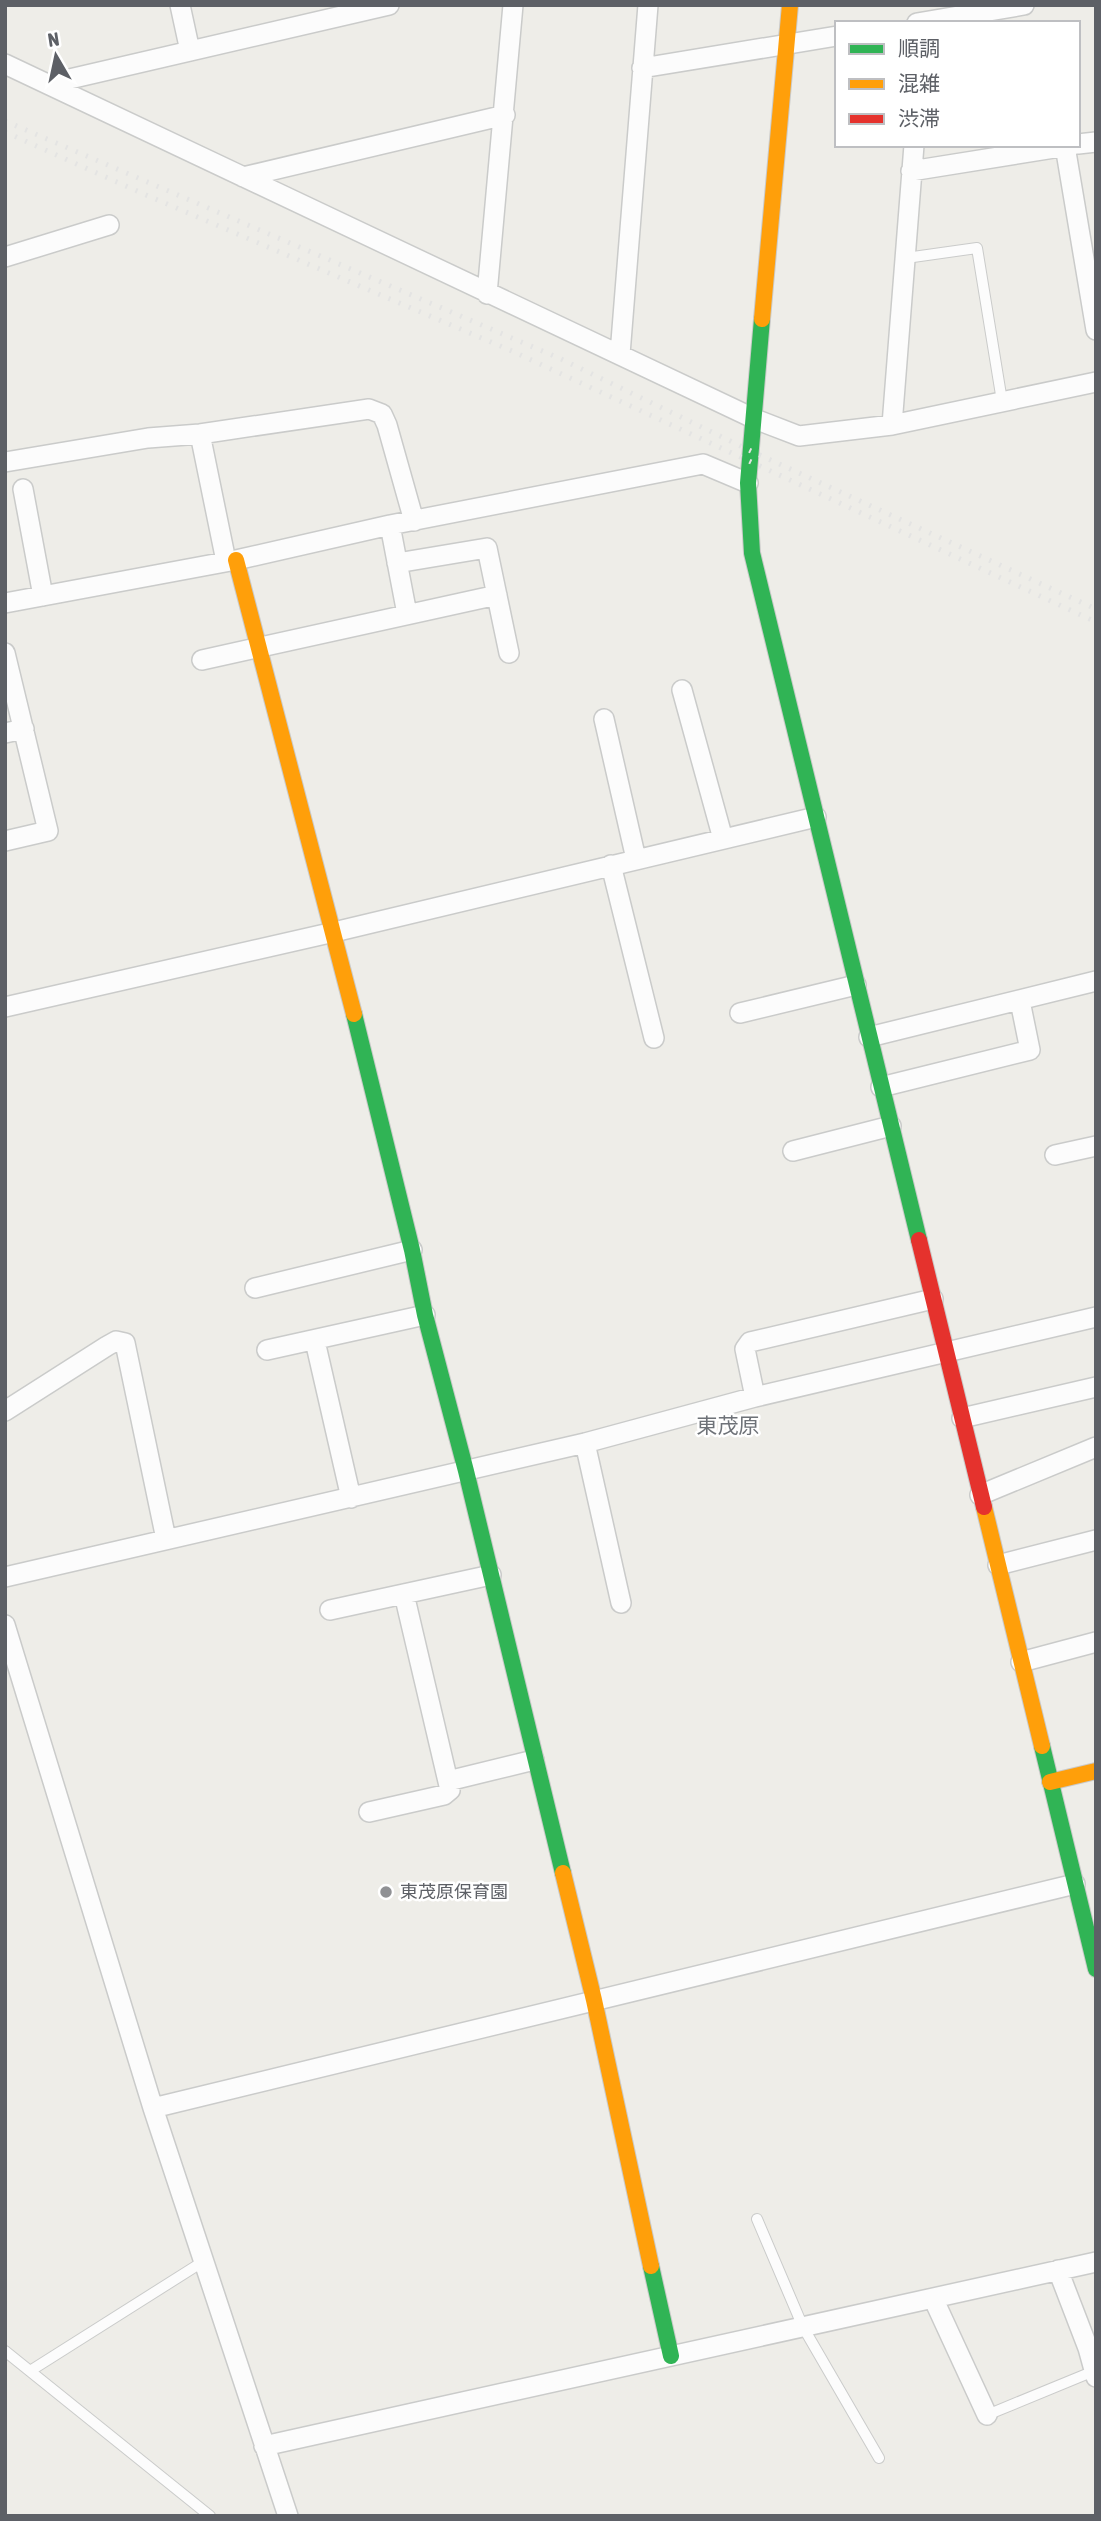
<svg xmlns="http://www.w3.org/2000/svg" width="1101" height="2521" font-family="'Asap Condensed','Noto Sans JP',sans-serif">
<rect width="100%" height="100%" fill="#eeede8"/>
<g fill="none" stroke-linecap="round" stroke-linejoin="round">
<defs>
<path id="lane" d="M906,258L977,248L1002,401
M757,2219L803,2327L879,2458
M5,2351L210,2516
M30,2371L204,2261
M987,2415L1094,2371"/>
<path id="street" d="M180,5L190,51
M917,23L1024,5
M5,64L755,419L799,436L892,425L1096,382
M642,68L837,36
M48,84L389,5
M1078,144L1096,142
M1065,146L1096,330
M911,171L1073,145
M243,177L505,115
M5,257L109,225
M487,294L513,5
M620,354L648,5
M892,425L914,145
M200,434L226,561
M5,462L148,438L200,434L369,409L382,414L387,425L414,521
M23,489L43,596
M390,525L407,614
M397,563L487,548L509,653
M5,603L236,560L390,525L703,464L748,483
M5,653L48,831L5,841
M202,660L497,595
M682,690L723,839
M604,719L636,859
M5,733L24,729
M611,865L654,1038
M5,1007L334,932L816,817
M740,1013L856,985
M869,1037L1096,981
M881,1087L1030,1050L1020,1001
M793,1151L891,1126
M1055,1155L1096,1146
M255,1288L412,1250
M315,1341L351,1498
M267,1350L425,1315
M755,1397L745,1349L750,1342L933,1299
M5,1411L107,1346L116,1341L125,1343L166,1539
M962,1418L1096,1387
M585,1443L621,1603
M980,1495L1096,1447
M998,1565L1096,1540
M5,1577L585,1443L755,1397L1096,1317
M330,1610L491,1575
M5,1625L153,2108L288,2516
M1021,1662L1096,1642
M448,1781L534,1760
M369,1812L444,1795L450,1790L404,1594
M153,2108L1075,1884
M1058,2270L1088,2348L1096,2377
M933,2298L987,2415
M264,2446L1096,2262"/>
<path id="fast" d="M762,319L748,483L752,553L919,1240
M354,1014L412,1250L425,1315L466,1471L563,1873
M1042,1746L1096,1969
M651,2266L671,2356"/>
<path id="slow" d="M762,319L790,5
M236,560L354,1014
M984,1507L1042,1746
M1050,1782L1096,1771
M563,1873L594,2000L651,2266"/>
<path id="jam" d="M919,1240L984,1507"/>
</defs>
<use href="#lane" stroke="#cacbca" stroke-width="12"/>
<use href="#street" stroke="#cacbca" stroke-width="22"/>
<use href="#fast" stroke="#cacac9" stroke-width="18"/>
<use href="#slow" stroke="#cacac9" stroke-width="18"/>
<use href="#jam" stroke="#cacac9" stroke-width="18"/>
<use href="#lane" stroke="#fcfcfc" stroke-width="10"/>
<use href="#street" stroke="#fcfcfc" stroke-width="19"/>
<use href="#fast" stroke="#30b455" stroke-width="16"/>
<use href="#slow" stroke="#ff9f0a" stroke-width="16"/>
<use href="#jam" stroke="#e5322d" stroke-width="16"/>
<path stroke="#e4e4e3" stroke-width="5" stroke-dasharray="2 9" stroke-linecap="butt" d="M5,121L561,359L751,451L1096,609
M5,132L146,195L512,351L1096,622"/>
</g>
<circle fill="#909194" stroke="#fff" stroke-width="2.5" cx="386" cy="1892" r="7"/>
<g text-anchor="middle" stroke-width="5" stroke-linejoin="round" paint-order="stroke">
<g font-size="18" fill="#5d6066" stroke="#fff" text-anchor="start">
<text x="400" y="1898">東茂原保育園</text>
</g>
<g font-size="21" fill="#6e7278" stroke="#fff">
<text x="728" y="1433">東茂原</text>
</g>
</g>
<rect width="1101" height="2521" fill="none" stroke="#5d6066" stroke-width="14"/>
<rect x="835" y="21" width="245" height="126" fill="#ffffff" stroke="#bebfc2" stroke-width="2"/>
<rect x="849" y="44" width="35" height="10" fill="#30b455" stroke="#bebfc2" stroke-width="2"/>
<text x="898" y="56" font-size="21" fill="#5d6066">順調</text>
<rect x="849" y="79" width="35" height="10" fill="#ff9f0a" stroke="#bebfc2" stroke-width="2"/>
<text x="898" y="91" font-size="21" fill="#5d6066">混雑</text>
<rect x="849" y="114" width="35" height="10" fill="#e5322d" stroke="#bebfc2" stroke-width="2"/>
<text x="898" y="126" font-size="21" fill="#5d6066">渋滞</text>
<g transform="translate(56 56) rotate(351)" stroke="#ffffff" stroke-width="5" paint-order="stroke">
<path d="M0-5L12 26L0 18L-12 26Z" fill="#5d6066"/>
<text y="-10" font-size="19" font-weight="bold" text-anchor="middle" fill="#5d6066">N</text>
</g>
</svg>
